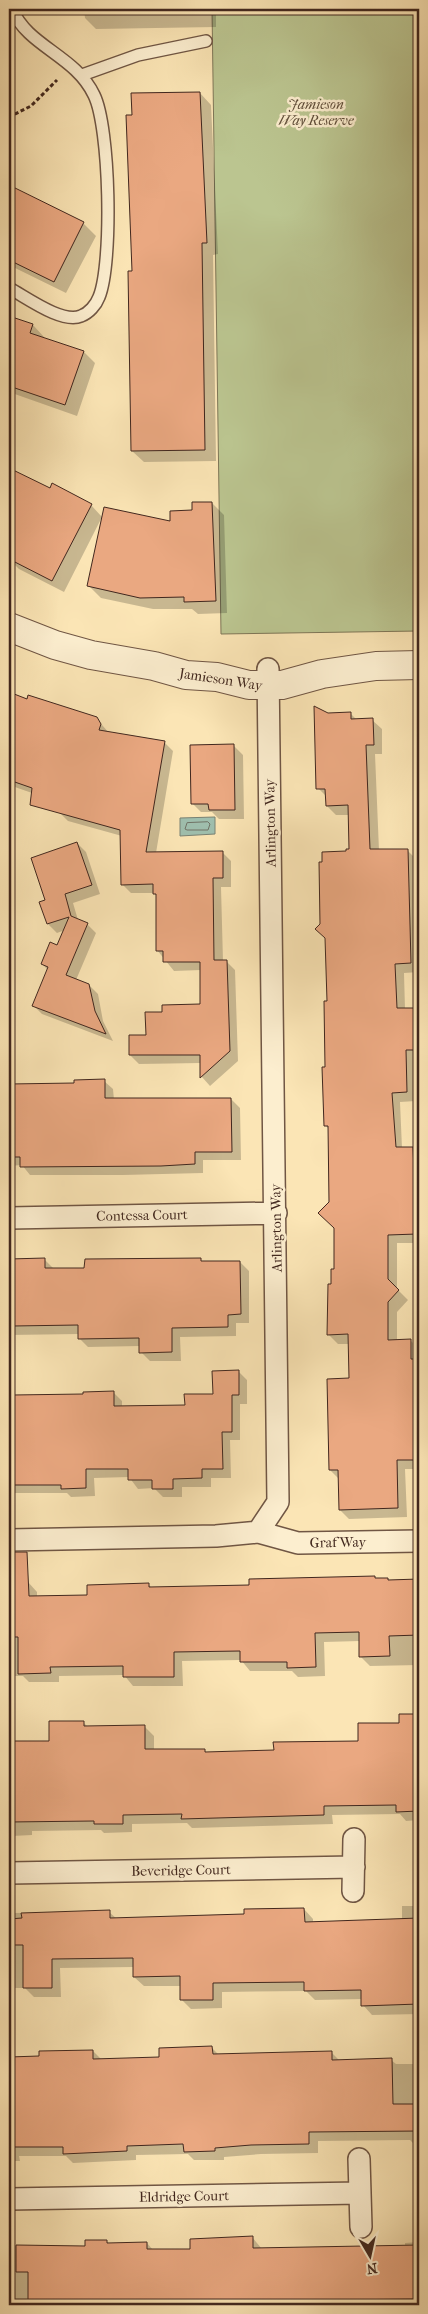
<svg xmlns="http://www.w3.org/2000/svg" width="428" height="2314" font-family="'IM FELL French Canon',serif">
<rect width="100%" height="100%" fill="#fbe5b5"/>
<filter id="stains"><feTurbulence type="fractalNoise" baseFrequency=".004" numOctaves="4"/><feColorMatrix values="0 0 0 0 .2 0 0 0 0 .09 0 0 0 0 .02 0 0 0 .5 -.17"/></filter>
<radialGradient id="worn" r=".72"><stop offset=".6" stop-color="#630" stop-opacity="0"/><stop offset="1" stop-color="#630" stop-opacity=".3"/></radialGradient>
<path fill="#bbc590" stroke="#7e7657" d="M212,9H419V631L221,634Z"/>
<path fill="#9fbfae" stroke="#798274" d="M215,817V834L180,836V818Z"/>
<path fill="#0003" d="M84,9H216V27L96,29L85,18Z
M200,93L211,105L218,254L213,255L216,461L144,462L132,451L134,273Z
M9,186L83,223L96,236L66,293L9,265Z
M9,317L33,325L44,337L43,338L84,352L95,363L77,416L9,392Z
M9,469L50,490L91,505L102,517L64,592L19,569L9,559Z
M212,503L224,515L227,613L198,614L192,609H153L101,598L89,586L172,523Z
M9,694L96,718L109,733L164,742L173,751L156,853L222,852L231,861V887H221L223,961H226L235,970L238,1061L210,1086L202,1077L201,1063L139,1064L130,1055L163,1013L201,1005V970L174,971L157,950V896L154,893H131L122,884V836L68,821L59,812L72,807L12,786L9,782Z
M350,713L357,720H372L382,729V754H375L379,850L408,851L417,860L419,972L404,973L405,1009H419V1059H415L416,1101L400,1102L402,1148H413L419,1155V1243H397V1289L408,1300L397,1312V1341L410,1340L419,1349V1469H405L407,1517L349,1519L340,1510L339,1479L330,1470L351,1379L349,1344H338L328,1334L335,1270V1228L330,1203V1130L325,1125L328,1002L327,939L321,925L347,852L350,850L349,815H336L327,806V797L318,788L328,714Z
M234,746L243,755L244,819H219L212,812H201L192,803Z
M77,843L86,852L100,894L73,903L78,920L87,924L96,933L76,980L89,985L98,994L103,1021L113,1041L42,1014L33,1005L48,970L42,964L58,946L65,930L57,933L48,924L41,902L47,901Z
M104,1081L113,1089L114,1100L231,1099L240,1108L241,1160H203V1173L123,1175H30L22,1165L9,1166V1085L75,1084Z
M9,1259H44L53,1268L86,1269L200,1260L203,1263L240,1262L249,1271V1323H236V1336L180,1337L181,1361H150L141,1352L140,1346L88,1347L79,1338V1334L9,1335Z
M238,1371L247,1380V1404H240V1440H230L231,1478H211V1487H182V1497H163L154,1488L138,1489L129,1477L94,1478L95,1496L71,1497L67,1493H13L14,1502H9V1411L84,1396L113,1392L122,1401V1407L186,1406L214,1395Z
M375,1578L388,1579L390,1582L419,1581V1665L370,1666L360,1656V1641L324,1642L325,1676L298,1677L292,1671H250L241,1660L182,1661L183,1686H133L124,1675L59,1676V1682H29L23,1676H9V1583L28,1582L37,1592V1597L88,1596L148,1584L152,1588L250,1586Z
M400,1715H419V1820L406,1821L400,1814L332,1815L333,1824L192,1828L187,1823L132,1824V1832L104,1833L101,1830L32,1831V1835L12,1836L9,1832V1743L50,1742L83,1722L88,1727L144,1726L154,1736V1750H204L207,1753L275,1751L359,1742L400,1724Z
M402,1906H419V2014L372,2015L363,2005L362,1999L315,2000L306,1991L222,1992V2008L191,2009L182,2000L181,1986H144L134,1977V1967L60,1968L61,1997H34L25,1988H9V1913L109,1912L117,1919L245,1915L304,1909L313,1919V1923L402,1920Z
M212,2048L219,2055L331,2052L340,2061L391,2060L396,2064H419V2145H415L410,2140L318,2141V2153L261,2154L224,2157V2160H194L188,2154L136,2155V2160L73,2163L66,2156H19L20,2161H9V2058L40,2057L93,2051L102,2060L160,2058Z
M252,2237L262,2249L405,2246V2243L419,2242V2305H9V2246L87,2247L106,2241L110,2244L147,2243L153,2250H191Z"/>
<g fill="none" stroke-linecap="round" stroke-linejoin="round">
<path stroke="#707366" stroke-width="1" d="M208,822L210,824L208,830H187L185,829L187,823Z"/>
</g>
<path fill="#eaa881" stroke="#41271e" d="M200,92L207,243H202L205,450L131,451L128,271H132L126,115H132L131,93Z
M9,185L84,222L54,282L9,260Z
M9,316L33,324L30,333L84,351L65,405L9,386Z
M9,468L50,488L52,483L92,504L52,581L9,559Z
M192,502H212L216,601L184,602V597L140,598L87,586L104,507L170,521V511L192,510Z
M9,692L27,699L28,695L97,717L101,724L99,730L165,741L146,852L223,851V878H213L214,960H227L230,1051L200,1078V1055H129V1035H146L145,1012H162V1005L200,1004V962H163V951H156V894H153V884L121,885L120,830L30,805L32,788L9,780Z
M314,706L328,713L351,712V719L373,718L374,745H366L370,849H408L411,963L395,964L397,1008H419V1050H406L407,1092L392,1093L396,1147H413L414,1170H419V1190H417V1234L388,1235V1279L399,1290L388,1302V1340L411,1339V1359H417V1460H397L398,1508L339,1510L338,1470H329L327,1379L349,1378L348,1334L327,1335L328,1284H331V1269H334V1228L318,1213L329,1202L328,1126H324L322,1067H325L324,1001H327L325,938L315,929L320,924L319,862H322V852L346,851V849H349L348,805L326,806L325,789H316Z
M234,744L235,810H209L208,804H191L190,745Z
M77,842L92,885L65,894L71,916L88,923L66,975L89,984L95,1011L106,1034L32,1006L48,967L41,964L50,942L57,945L69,917L47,924L39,902L45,900L31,858Z
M105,1079V1098H231L232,1152H195V1164L161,1166L20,1167V1157H9V1084L74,1083V1080Z
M45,1258V1268H84L85,1259L201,1258V1261H240L241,1314L228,1315V1327L172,1328V1352L139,1353V1338L78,1339V1325L13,1326V1290H9V1259Z
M239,1370V1395H232V1432H222L223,1469H202V1478L173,1479V1489H152V1480H128V1469H86V1488L61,1489V1485H14L13,1395L83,1394V1392L114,1391V1406L185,1405L184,1394H213L212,1371Z
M9,1552H27L29,1596L87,1595V1585L149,1583V1587L249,1585V1579L375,1576V1578H388V1580L419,1579V1635L389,1636L390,1656L359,1657V1632L315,1633L316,1667L287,1668V1662H240V1651L174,1652V1677H123V1666L50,1667L51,1673L18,1674V1637H9Z
M399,1714H419V1811L396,1812V1805L324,1806V1815L181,1819L182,1814L123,1815V1824H94V1821L9,1822V1741H49V1721H84V1726L145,1725V1749H205V1752L274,1750L273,1742L358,1741V1723H399Z
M304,1908L305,1922L419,1918V2004L361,2006V1990L304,1991V1982L213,1983V2000H180V1976L133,1977V1958L52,1959V1988H23V1945H9V1919L22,1918L21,1913L110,1910V1918L244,1914V1909Z
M212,2046L213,2054L332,2051V2060L392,2058L393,2104H419V2131L309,2132V2144L251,2145L215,2148V2151L184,2152L183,2144L127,2146V2151L63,2154V2147H9V2057L39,2056V2051L93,2050V2059L159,2057V2048Z
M253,2236V2248L419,2245V2299L334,2300V2305L28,2304V2272H16V2245L85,2246V2240H107V2243L147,2242V2249H190V2239Z"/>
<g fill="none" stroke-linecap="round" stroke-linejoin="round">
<defs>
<path id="service" d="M82,75L138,55L206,41
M9,288C26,297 62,324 81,316C89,313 96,305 99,297C113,263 110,127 94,95C75,55 28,47 12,9"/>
<path id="minor" d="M9,1218L276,1213
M258,1532L298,1543L419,1541
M9,1540L216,1536L258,1532L278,1502L268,669
M9,1873L354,1867
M353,1891L354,1839
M359,2159L361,2227
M9,2199L360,2193"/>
<path id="tertiary" d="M9,627L55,645L91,655L154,666L186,675L217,677L249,685H282L322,674L376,666L419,665"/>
</defs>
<use href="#service" stroke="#705644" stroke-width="14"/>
<use href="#minor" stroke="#705644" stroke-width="24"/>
<use href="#tertiary" stroke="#705644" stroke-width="30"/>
<path stroke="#41271e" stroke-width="3" stroke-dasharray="4 2.5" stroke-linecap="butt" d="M9,117L31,106L57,80"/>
<use href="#service" stroke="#fceecf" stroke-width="11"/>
<use href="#minor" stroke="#fceecf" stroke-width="21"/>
<use href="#tertiary" stroke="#fceecf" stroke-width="28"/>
</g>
<g text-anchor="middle" stroke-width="5" stroke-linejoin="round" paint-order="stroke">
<g font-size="14" font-style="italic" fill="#604e3a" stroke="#fceecf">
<text x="316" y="109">Jamieson<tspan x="316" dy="16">Way Reserve</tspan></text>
</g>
<g font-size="14" fill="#41271e" stroke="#fceecf">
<text transform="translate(221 679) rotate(9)" y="5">Jamieson Way</text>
<text transform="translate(270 823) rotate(-91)" y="5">Arlington Way</text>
<text transform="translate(142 1215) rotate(-1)" y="5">Contessa Court</text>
<text transform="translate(276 1228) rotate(-91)" y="5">Arlington Way</text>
<text transform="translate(338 1542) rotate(-1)" y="5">Graf Way</text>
<text transform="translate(181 1870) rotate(-1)" y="5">Beveridge Court</text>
<text transform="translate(184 2196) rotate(-1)" y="5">Eldridge Court</text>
</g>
</g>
<rect width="428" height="2314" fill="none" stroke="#fbe5b5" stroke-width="30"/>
<rect x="10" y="10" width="408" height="2294" fill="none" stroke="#41271e" stroke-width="2.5"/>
<rect x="15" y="15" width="398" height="2284" fill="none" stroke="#41271e"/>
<g transform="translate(370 2256) rotate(171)" stroke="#fceecf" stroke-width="4" paint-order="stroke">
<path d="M0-4L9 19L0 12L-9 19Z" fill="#41271e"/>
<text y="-8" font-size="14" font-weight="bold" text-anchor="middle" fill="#41271e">N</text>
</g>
<rect width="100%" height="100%" filter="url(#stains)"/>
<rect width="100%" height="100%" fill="url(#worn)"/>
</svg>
